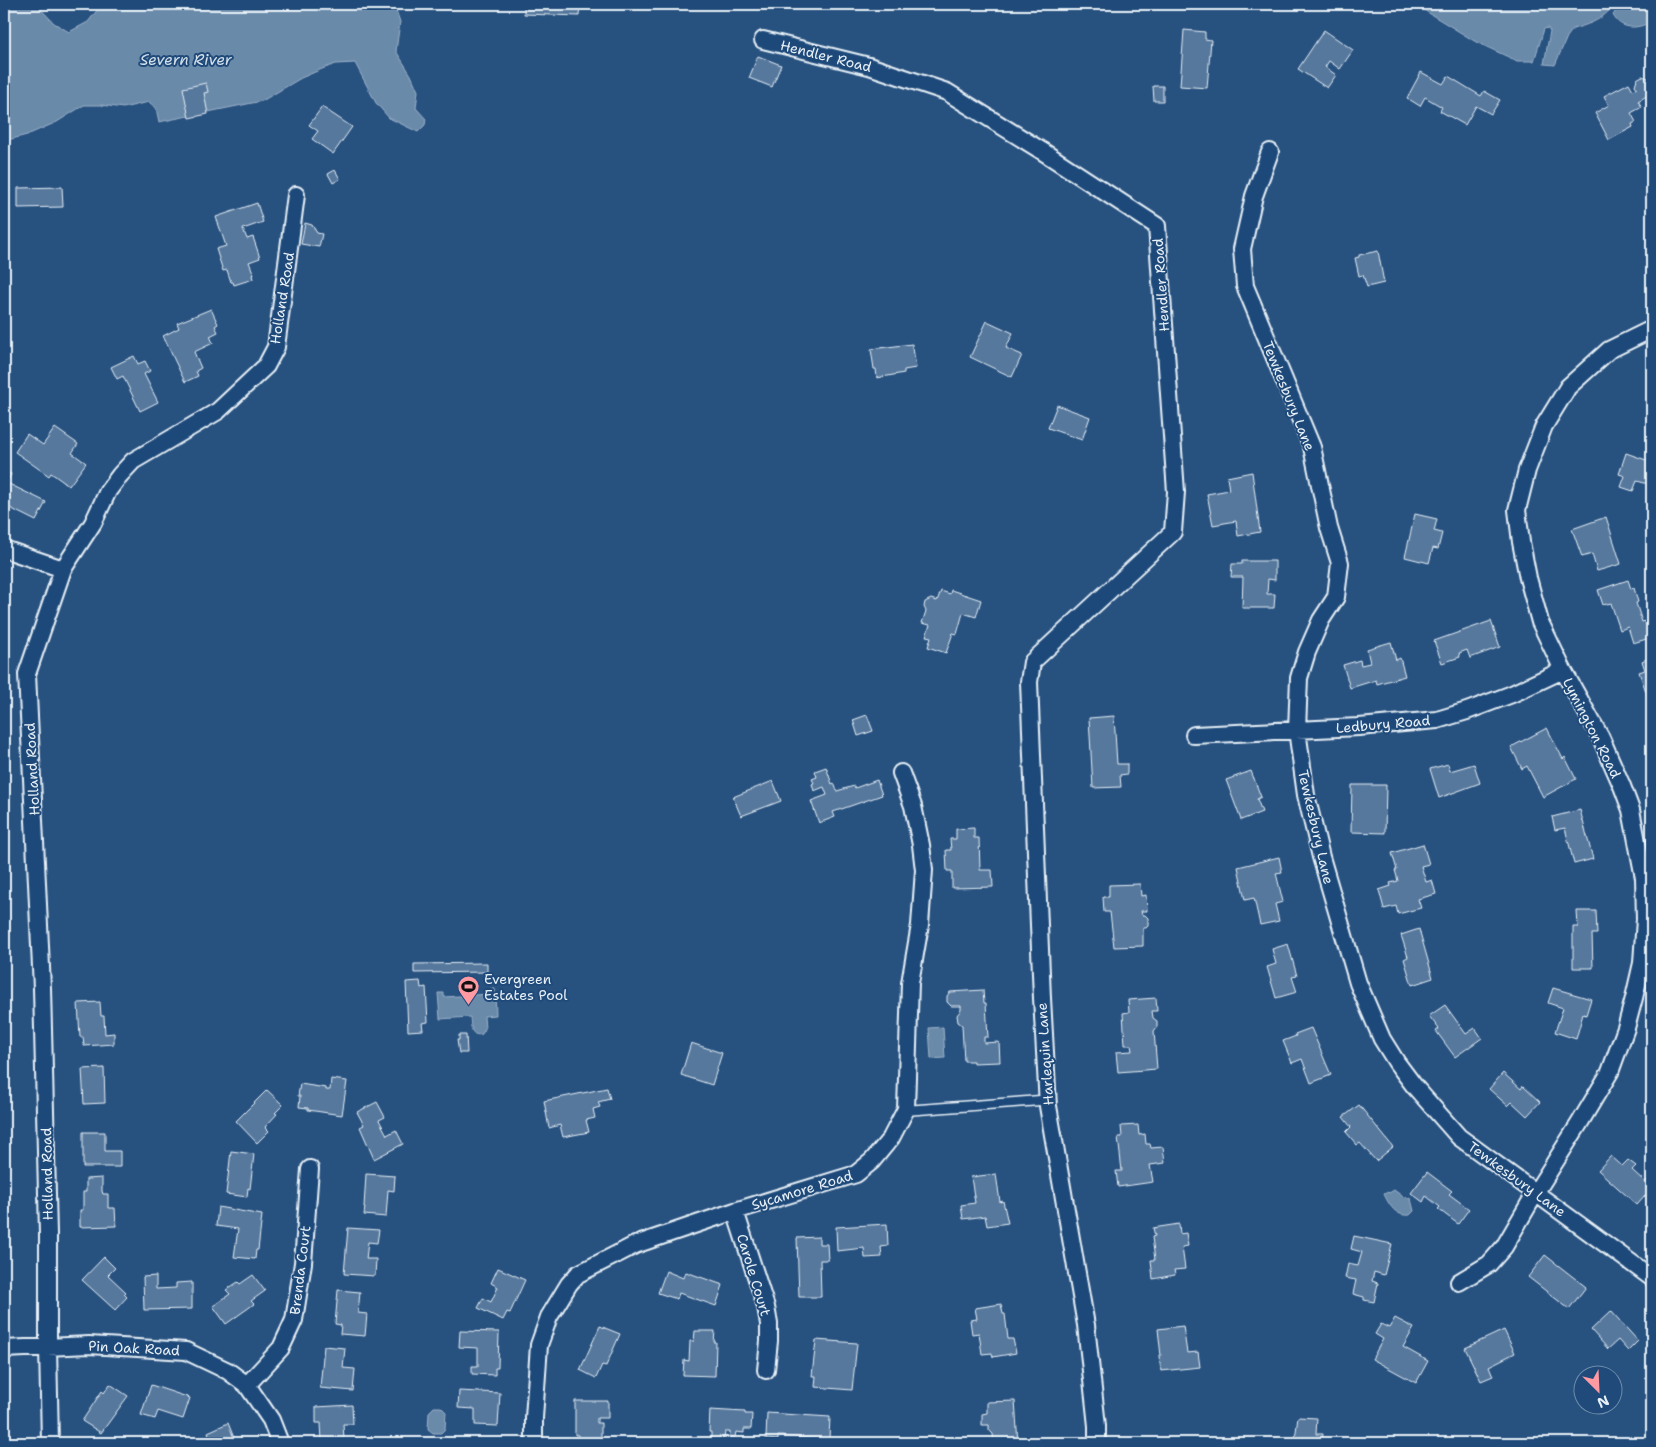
<svg xmlns="http://www.w3.org/2000/svg" width="1656" height="1447" font-family="'Shantell Sans',sans-serif">
<rect width="100%" height="100%" fill="#27517f"/>
<filter id="ink" filterUnits="userSpaceOnUse"><feTurbulence type="fractalNoise" baseFrequency=".02" numOctaves="2"/><feDisplacementMap in="SourceGraphic" scale="10" xChannelSelector="R" yChannelSelector="G"/><feConvolveMatrix kernelMatrix="1 2 1 2 8 2 1 2 1" color-interpolation-filters="sRGB"/></filter>
<g filter="url(#ink)">
<path fill="#6b8aaa" stroke="#9db3c9" d="M4,4H36L54,23L69,32L88,22L102,4H394L400,22L396,51L411,75L418,91L416,108L426,119L425,125L418,132L389,118L376,103L355,63L336,64L322,69L301,78L262,101L159,122L156,108L149,102L123,108L101,105H84L57,122L27,135L4,141Z
M1414,4H1615C1602,20 1593,23 1573,29L1567,37L1555,65L1544,64L1550,31L1548,28L1544,29L1534,61H1517L1476,42Z
M1621,4H1652V21C1639,29 1621,31 1613,15Z
M490,989H495L496,1015L484,1016L485,1029L482,1034C470,1038 471,1025 470,1017L440,1019L438,993H444V997L490,994Z
M943,1027L945,1058L931,1059L929,1028Z
M1394,1190L1402,1196L1411,1199L1414,1211L1410,1215C1396,1217 1389,1205 1384,1194L1388,1192L1389,1193Z
M434,1407H441L446,1412L445,1429L441,1433H433L428,1429L429,1412Z"/>
<path fill="#57789d" stroke="#e8f1f8" d="M524,4H580L579,16L524,14Z
M1184,30L1205,32V39L1211,40L1207,88L1180,86Z
M1324,30L1353,50L1340,69L1329,61L1325,67L1336,75L1327,88L1298,69Z
M758,56L781,65L772,87L749,78Z
M1421,72L1443,84L1448,76L1481,96L1484,91L1500,100L1491,114L1476,106L1465,125L1440,111L1442,107L1425,97L1420,106L1407,98Z
M1642,76L1648,78L1650,81L1652,80V93L1638,101L1642,107L1631,113L1636,122L1632,124L1633,127L1609,140L1595,113L1609,105L1604,96L1629,83L1633,90L1637,88L1635,85L1637,79Z
M206,83L208,92L204,93L208,114L189,118L183,88Z
M1153,86H1163V101H1154Z
M322,107L352,127L333,154L312,139L318,131L309,125Z
M335,170L340,179L333,183L328,174Z
M62,187L63,207L18,208V188Z
M257,203L263,222L243,229L247,239L253,237L260,258L249,262L254,275H252L253,279L234,285L233,282H231L227,270L223,271L216,249L226,246L216,217Z
M305,223L312,225L317,233L322,234L319,247L301,244Z
M1378,251L1384,283L1367,287L1363,275L1359,276L1355,258L1359,257V255Z
M211,309L218,324L215,326L218,332L210,336L213,343L194,352L201,368L196,371L198,376L185,382L163,336L179,328L177,323Z
M987,321L1013,333L1006,348L1022,355L1012,377L970,357Z
M912,344V348H913L916,368L904,370V373L877,378L876,369H874L871,349Z
M134,356L138,364L145,361L150,371L144,374L158,402L140,411L123,376L117,379L111,367Z
M1057,405L1090,417L1082,440L1048,428Z
M55,428L78,444L72,453L86,463L69,486L51,473L49,476L15,452L27,434L43,445Z
M1626,453L1652,462V485L1637,481L1633,491L1621,487L1625,476L1619,474Z
M4,470L11,474L7,483L46,502L36,521L4,505Z
M1252,472L1260,532L1238,536L1236,521L1213,525L1207,494L1229,490L1227,477Z
M1415,514L1437,519L1434,531L1442,533L1438,549L1433,548L1429,563L1405,557Z
M1606,517L1621,564L1597,571L1592,554L1582,557L1572,529Z
M1242,561H1275V580L1268,579L1267,594H1275L1274,608H1242L1243,577H1231L1232,564H1242Z
M1628,580L1631,589L1634,588L1638,602L1636,603L1642,622L1645,621L1650,638L1633,643L1628,627L1620,630L1611,603L1603,605L1598,590Z
M4,588L9,591L4,602Z
M951,590L981,600L976,617L963,613L957,634L953,633L946,653L928,647L931,637L926,636L930,625L922,623L926,611L924,607L925,602L931,599L937,601L941,591L950,594Z
M1491,621L1500,647L1470,658L1467,650L1459,653L1460,657L1442,663L1434,641Z
M1391,642L1396,660L1400,658L1405,676L1377,684L1376,680L1350,688L1343,665L1360,660L1361,665L1370,663L1367,649Z
M1652,657V708L1639,672L1645,670L1642,661Z
M867,715L873,731L858,736L853,720Z
M1114,716L1117,764H1127V774L1120,775L1121,787L1093,788L1089,718Z
M1547,728L1563,759L1565,757L1576,779L1543,797L1527,766L1522,769L1511,747Z
M1448,764L1450,771L1474,764L1480,783L1439,798L1430,769Z
M826,767L832,784L834,783L837,791L854,786L855,788L877,780L882,795L833,812L835,817L819,823L811,801L827,795L824,787L814,791L812,784L814,783L812,779L817,777L815,771Z
M1251,771L1261,797L1257,799L1262,812L1241,820L1226,780Z
M773,781L781,801L741,816L733,797Z
M1352,785H1386L1385,833L1351,832Z
M1580,810L1593,859L1574,864L1565,828L1555,830L1552,817Z
M974,828V838H979L980,870H992L993,887L952,888V871H947L946,850H951L950,839H956V829Z
M1423,844L1429,864L1421,866L1426,882L1432,880L1436,894L1418,899L1421,908L1398,914L1396,906L1384,909L1379,890L1391,886L1390,883L1398,881L1395,870H1397L1392,853Z
M1279,857L1282,872L1276,873L1283,902L1275,904L1279,921L1260,925L1254,898L1245,900L1238,867Z
M1140,884L1141,896L1146,895L1147,911H1141L1142,915H1145L1148,918V926L1146,928H1143V946L1114,947L1110,912H1104L1103,897H1109V885Z
M1577,911H1596L1597,934H1592L1593,968H1573V927H1578Z
M1419,929L1433,978L1412,985L1404,959L1408,957L1401,935Z
M1288,944L1297,976L1292,977L1297,992L1276,998L1267,967L1276,964L1272,949Z
M487,963V972L414,973V964Z
M420,981L421,988L426,987L428,1022L422,1023L423,1030L408,1031L406,982Z
M1553,988L1591,999L1586,1015L1583,1014L1576,1039L1555,1032L1563,1008L1548,1003Z
M983,990L984,1003H986L988,1037H984V1043L999,1042L1000,1062L973,1063V1061H964L962,1025L958,1022L957,1015L961,1010V1006H951L947,1002V996L950,992Z
M1156,998L1157,1011H1152L1153,1018L1157,1021V1027L1154,1031L1157,1069L1118,1072L1116,1052L1132,1051L1131,1045H1125L1123,1013L1129,1012L1128,1000Z
M100,1002L101,1016H104L105,1034L114,1033V1044L84,1046L83,1037H80L78,1003Z
M1445,1005L1466,1034L1475,1028L1482,1038L1455,1057L1436,1031L1439,1029L1429,1016Z
M1311,1028L1331,1075L1311,1083L1302,1059L1292,1063L1283,1041L1296,1036L1295,1034Z
M459,1035H466L467,1053H459L457,1040H459Z
M691,1043L722,1053L712,1085L681,1075Z
M104,1068L105,1103L84,1104L82,1069Z
M1503,1073L1521,1089L1523,1086L1540,1102L1527,1116L1512,1102L1508,1106L1489,1089Z
M331,1079L347,1081L342,1115L308,1110V1108L299,1107L300,1096H298L300,1084L326,1088V1090H330Z
M607,1088L610,1099L598,1102L600,1107L593,1109L595,1118L586,1120L589,1132L563,1137L560,1125L549,1128L544,1101Z
M267,1090L283,1105L275,1113L277,1114L265,1127L269,1131L257,1143L236,1121Z
M377,1102L385,1117L379,1120L387,1135L396,1130L403,1144L374,1159L360,1127L364,1125L357,1112Z
M1359,1105L1393,1147L1376,1161L1360,1143L1357,1145L1346,1132L1351,1127L1343,1117Z
M1138,1125L1139,1135L1145,1134L1146,1144H1150L1151,1148L1163,1147L1165,1163L1150,1165L1153,1182L1118,1187L1116,1171H1122L1118,1137H1122L1121,1126Z
M83,1132H105V1151H120V1167H83Z
M4,1140H6V1156H4Z
M231,1151L254,1154L250,1189L248,1188L247,1197L226,1194Z
M1611,1156L1622,1166L1628,1160L1636,1166L1632,1170L1645,1182L1647,1180L1652,1184V1188L1637,1205L1598,1170Z
M1427,1172L1452,1191L1449,1194L1469,1209L1458,1224L1438,1209L1440,1207L1426,1196L1423,1202L1411,1193Z
M366,1174L395,1176L394,1191L388,1190L386,1217L364,1215L365,1207H364Z
M996,1174L1000,1202L1003,1201L1008,1223L987,1226L985,1216L963,1219L961,1205L975,1203L971,1177Z
M102,1178V1191L103,1194H108V1208H115L116,1226L80,1227V1210H83V1192H86V1179Z
M218,1207L262,1215L258,1250H256L255,1259L234,1257L238,1229L216,1226Z
M887,1224L888,1246L881,1247L882,1257L865,1258L864,1248L837,1251L836,1227Z
M1179,1224L1180,1234L1186,1233L1188,1246L1182,1247L1185,1269L1174,1270L1175,1275L1153,1279L1151,1260H1155L1152,1237L1155,1236L1153,1228Z
M348,1228L379,1230L377,1243L368,1242L366,1259H376L375,1276L344,1274Z
M1354,1236L1392,1244L1384,1275L1374,1272L1372,1281L1378,1283L1374,1302L1364,1300V1297L1353,1294L1356,1280L1345,1278L1348,1264L1358,1266L1362,1252L1351,1249Z
M819,1237V1244H827L828,1260H820L821,1297H799L797,1238Z
M1545,1255L1586,1287L1569,1309L1528,1277Z
M104,1257L115,1268L108,1275L126,1292L124,1294L127,1297L115,1310L82,1280Z
M498,1268L525,1280L510,1313L507,1312L503,1320L478,1308L483,1298L491,1302L498,1287L491,1283Z
M666,1271L683,1278L686,1272L723,1285L716,1306L679,1293L677,1299L658,1293Z
M253,1275L265,1291L251,1301L254,1304L226,1324L213,1306L230,1294L226,1290L238,1282L240,1284Z
M156,1276V1289L176,1288V1283L192,1282V1309L144,1310L143,1277Z
M338,1290L360,1292L358,1313L367,1314L365,1336L340,1334L341,1325L335,1324Z
M1001,1304L1003,1314H1005L1008,1339H1013L1016,1353L993,1357L992,1353L982,1354L979,1333L972,1334L970,1320L977,1319L975,1308Z
M1611,1311L1638,1341L1628,1351L1618,1340L1608,1349L1591,1330Z
M1395,1318L1414,1328L1403,1347L1428,1361L1416,1383L1372,1359L1383,1339L1375,1334L1381,1324L1389,1328Z
M600,1326L620,1334L606,1366L602,1365L596,1378L580,1370Z
M1183,1326L1187,1353L1198,1352L1200,1367L1161,1371L1159,1356H1161L1158,1329Z
M1504,1330L1515,1353L1489,1366L1493,1376L1481,1381L1465,1348Z
M460,1331L499,1332L498,1368H495V1375L472,1374V1366H478V1348L459,1347Z
M695,1331H715L714,1342H716L715,1376L683,1375L684,1360L689,1361L690,1341H694Z
M816,1340L857,1343L852,1390L815,1387L816,1376H812Z
M324,1346L345,1348L343,1368L355,1369L353,1391L320,1388Z
M110,1384L128,1396L101,1433L82,1421L102,1391L104,1393Z
M151,1385L190,1398L183,1419L158,1411L155,1419L141,1415Z
M4,1388H7L10,1411L4,1412Z
M459,1391L500,1393L498,1426L475,1425V1409L458,1408Z
M575,1401H608V1418H597V1423H601V1443H578V1435H575Z
M1015,1401L1018,1443H994L993,1434L989,1430V1425H982V1414L987,1413V1402Z
M352,1405L353,1424H343L344,1439L322,1441L321,1423H316V1407Z
M710,1410L745,1412V1414H752L751,1429H744V1433L736,1432L735,1437H730V1432H725L724,1440L711,1439V1432H709Z
M767,1413L830,1417L829,1439L778,1436V1440L766,1439Z
M1298,1417L1317,1418L1316,1434H1323L1322,1443H1292V1438L1295,1439Z
M228,1423L236,1443H212L208,1432Z"/>
<g fill="none" stroke-linecap="round" stroke-linejoin="round">
<defs>
<path id="lane" d="M906,1109L912,1110L1047,1100"/>
<path id="street" d="M763,40L869,66L947,92L1042,151L1157,226L1176,492L1173,532L1032,662L1029,682L1042,998L1048,1106L1086,1325L1097,1426V1443
M1270,152L1254,196L1242,249L1245,286L1312,447L1329,528L1340,563L1336,597L1321,620L1307,652L1299,678L1297,730L1306,795L1321,857L1358,983L1382,1039L1397,1063L1415,1087L1459,1137L1652,1278
M4,549L63,569
M1194,735L1359,727L1437,720L1467,711L1512,694L1563,670
M735,1211L766,1307L769,1324V1341L766,1370
M1459,1282L1489,1264L1504,1247L1536,1192L1579,1124L1610,1072L1626,1028L1634,998L1642,963L1645,919L1644,878L1631,810L1622,786L1601,738L1563,670L1540,622L1528,578L1521,542L1517,510L1527,470L1544,426L1568,387L1609,350L1652,329
M4,1349L89,1345L186,1351L228,1371L247,1385L271,1420L280,1443
M247,1385L281,1348L294,1320L303,1263L310,1169
M50,1443L48,1347V1234L42,988L27,674L63,569L93,523L108,491L120,475L133,461L218,411L266,366L276,347L296,195
M534,1443V1418L539,1345L549,1317L569,1284L578,1274L635,1245L735,1211L856,1174L872,1161L891,1138L906,1109L910,983L920,925L924,870L921,845L913,806L901,773"/>
</defs>
<use href="#lane" stroke="#e8f1f8" stroke-width="12"/>
<use href="#street" stroke="#e8f1f8" stroke-width="20"/>
<use href="#lane" stroke="#1f4a7a" stroke-width="9"/>
<use href="#street" stroke="#1f4a7a" stroke-width="16"/>
</g>
</g>
<defs>
<symbol id="stadium-pin" viewBox="-11 -11 22 30"><path d="M0 17L-7.5 6A9.5 9.5 0 1 1 7.5 6Z" fill="#ff9aa2" stroke="#1f4a7a"/><path d="M0-5a6.5 5 0 1 0 0 10a6.5 5 0 1 0 0-10ZM-3.5-1.8h7v3.6h-7Z" fill="#111"/></symbol>
</defs>
<g fill-rule="evenodd">
<use href="#stadium-pin" x="456" y="974" width="25" height="34"/>
</g>
<g text-anchor="middle" stroke-width="4" stroke-linejoin="round" paint-order="stroke">
<g font-size="14" fill="#e8f1f8" stroke="#1f4a7a">
<text transform="translate(826 56) rotate(14)" y="5">Hendler Road</text>
<text transform="translate(1161 285) rotate(-94)" y="5">Hendler Road</text>
<text transform="translate(282 298) rotate(-81)" y="5">Holland Road</text>
<text transform="translate(1289 396) rotate(68)" y="5">Tewkesbury Lane</text>
<text transform="translate(1383 724) rotate(-5)" y="5">Ledbury Road</text>
<text transform="translate(1592 728) rotate(63)" y="5">Lymington Road</text>
<text transform="translate(32 769) rotate(-93)" y="5">Holland Road</text>
<text transform="translate(1316 827) rotate(77)" y="5">Tewkesbury Lane</text>
<text transform="translate(1045 1054) rotate(-94)" y="5">Harlequin Lane</text>
<text transform="translate(47 1174) rotate(-91)" y="5">Holland Road</text>
<text transform="translate(1517 1179) rotate(36)" y="5">Tewkesbury Lane</text>
<text transform="translate(802 1190) rotate(-17)" y="5">Sycamore Road</text>
<text transform="translate(300 1270) rotate(-83)" y="5">Brenda Court</text>
<text transform="translate(754 1275) rotate(73)" y="5">Carole Court</text>
<text transform="translate(134 1348) rotate(3)" y="5">Pin Oak Road</text>
</g>
<g font-size="14" fill="#e8f1f8" stroke="#1f4a7a" text-anchor="start">
<text x="484" y="984">Evergreen<tspan x="484" dy="16">Estates Pool</tspan></text>
</g>
<g font-size="15" font-style="italic" fill="#d5e2ec" stroke="#1f4a7a">
<text x="186" y="65">Severn River</text>
</g>
</g>
<rect width="1656" height="1447" fill="none" stroke="#1f4a7a" stroke-width="20"/>
<rect x="10" y="10" width="1636" height="1427" fill="none" stroke="#e8f1f8" stroke-width="2" filter="url(#ink)"/>
<g transform="translate(1598 1390) rotate(156)"><circle r="24" fill="#1f4a7a" stroke="#6f8dac"/>
<path d="M0-4L9 19L0 12L-9 19Z" fill="#ff9aa2"/>
<text y="-8" font-size="14" font-weight="bold" text-anchor="middle" fill="#e8f1f8">N</text>
</g>
</svg>
